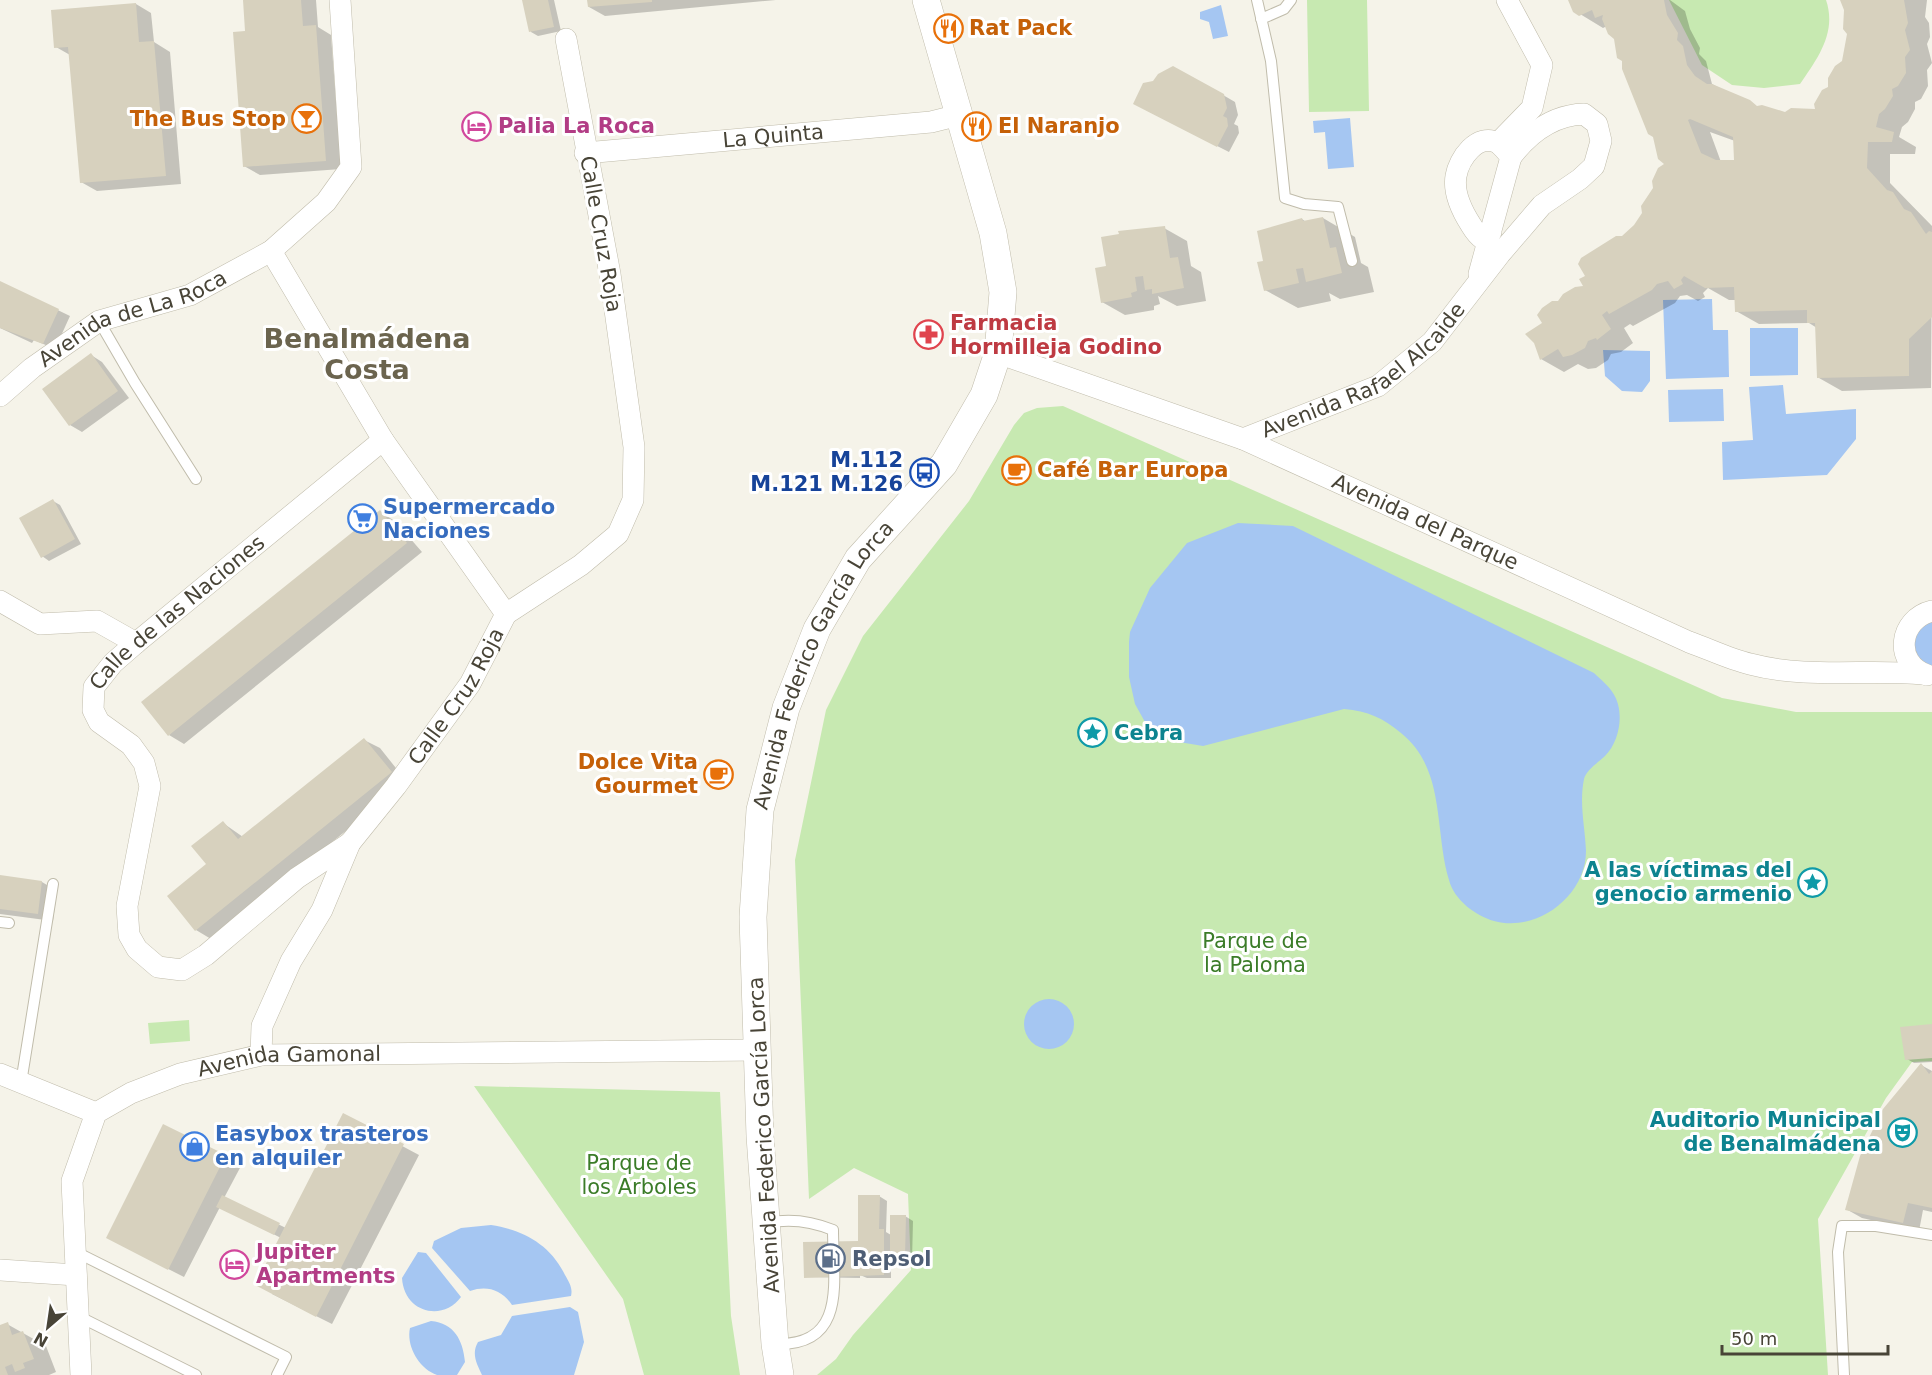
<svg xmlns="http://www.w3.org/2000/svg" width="1932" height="1375" font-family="'DejaVu Sans',sans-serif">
<rect width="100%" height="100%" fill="#f5f3e9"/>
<path fill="#c7e9b1" d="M1307,0H1367L1369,111L1309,112Z
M1669,0H1826C1837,32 1818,58 1800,84L1764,88L1732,85L1702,65Z
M1063,406L1722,698L1796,712H1932V1061L1912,1062L1886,1098L1818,1219L1828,1375H817L836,1359L853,1335L911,1270L908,1194L854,1168L809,1199L795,860L826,710L863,636L969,501L1014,425L1024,413L1037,408Z
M189,1020L190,1041L150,1044L148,1023Z
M474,1086L720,1092L731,1316L740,1375H644L623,1299Z"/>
<path fill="#a5c6f2" d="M1221,5L1228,36L1213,39L1209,22L1200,19V12Z
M1350,118L1354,167L1328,169L1325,132L1314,133L1313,121Z
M1712,299L1713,330H1728L1729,377L1666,379L1663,300Z
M1750,328H1798V375L1750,376Z
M1603,350L1650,351V381L1642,392L1622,391L1605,376Z
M1783,385L1786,414L1856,409V439L1827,475L1723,480L1722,442L1753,440L1749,387Z
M1723,389L1724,421L1669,422L1668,390Z
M1238,523L1293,526L1594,673C1600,679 1608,685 1613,693C1625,711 1620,741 1605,756C1599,762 1586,770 1584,779C1579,804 1585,826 1586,851C1586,896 1537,933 1494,921C1476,916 1454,900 1449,880C1434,830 1446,769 1401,733C1383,718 1368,711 1344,709L1203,746L1179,742L1160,734L1145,722L1135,704L1129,677V642L1130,632L1150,588L1187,543Z
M1932,617V668L1919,664L1910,633Z
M1024 1024a25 25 0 1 1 50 0a25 25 0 1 1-50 0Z
M491,1225C523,1230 550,1244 565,1275C569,1282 573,1288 571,1296L512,1305C502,1290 487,1285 470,1291L432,1248L434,1241L461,1228Z
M418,1252L426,1253L461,1297C443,1322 404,1313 402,1278Z
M570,1307L578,1312L584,1342L574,1375H482C477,1364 471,1354 478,1342L501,1335L512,1316Z
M431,1321C454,1323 463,1340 465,1362L457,1375C451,1375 443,1375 437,1375C419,1369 406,1346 410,1328Z"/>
<path fill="#0003" fill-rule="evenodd" d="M244,0H316L318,27L331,35L341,169L260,175L244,166L247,33Z
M524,0H554L561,31L538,36L531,32Z
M588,0H776L605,16L589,7Z
M1570,0H1670L1685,11L1690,29L1700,48L1699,54L1706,61L1712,84L1757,108L1785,113L1816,109L1843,61L1849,34L1844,0H1927L1925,17L1929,23L1930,37L1927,44L1932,63L1927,70L1928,86L1921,99L1915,102V109L1908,122L1902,127L1899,137L1916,147L1915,154H1890V183L1932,226L1931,388L1842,391L1819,378L1817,328L1809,323L1759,324L1736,311V300H1729L1708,288L1703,293L1705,297L1698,301L1687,295L1680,296L1675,303L1633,326L1630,324L1624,328L1633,343L1621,352L1611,354L1608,360L1596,368L1588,369L1578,364L1564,372L1541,359L1544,323L1559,302L1585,288L1587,276L1635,226L1644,213L1666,164L1616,38L1607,26L1603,28L1580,14ZM1710,132L1735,141V161L1721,162Z
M136,4L151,13L154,42L170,52L181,184L97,191L81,182L70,55L56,47Z
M1223,95L1235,102L1238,115L1234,124L1238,126L1239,133L1229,152L1146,110Z
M1323,218L1355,237L1361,263L1368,267L1374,292L1340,299L1329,293L1331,301L1298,308L1265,290V262L1302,219L1306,222Z
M1164,228L1187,241L1191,266L1201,272L1206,301L1177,306L1158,296L1160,304L1154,306V310L1125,315L1102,302L1108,267Z
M0,282L70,316L55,349L34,340L32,343L0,328Z
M91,355L102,362L129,398L82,432L70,425Z
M53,501L60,505L81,544L49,561L42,556Z
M380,512L395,521L422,552L184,744L169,735Z
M364,740L380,748L407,782L211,939L196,930L208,865L223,823L243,837Z
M0,877L42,882L57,891L53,921L0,914Z
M1932,1026V1062L1914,1063L1907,1059Z
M1921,1065L1932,1071V1212L1923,1210L1919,1231L1862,1218L1846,1209Z
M344,1115L419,1155L332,1324L272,1294L281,1238L220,1207L184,1277L123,1246L164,1126L241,1166L224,1198L286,1228Z
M879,1196L887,1201L886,1232L891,1235L905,1216L913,1221L912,1261H899L891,1257V1278H867L860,1275V1278L805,1277L859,1243Z
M7,1324L46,1346L56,1372L49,1375H0V1326Z"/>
<path fill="#d7d1be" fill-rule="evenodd" d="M243,0H301L303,26L316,25L326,161L243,167L233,32L245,31Z
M522,0H548L554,27L529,32Z
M587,0H652V2L588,7Z
M1568,0H1664L1667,15L1678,33L1677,40L1683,46L1687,65L1695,76L1707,84H1712L1750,100L1757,106L1762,105L1785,112L1791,108L1815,109L1814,104L1822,90L1828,87V78L1835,66L1842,61L1847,34L1843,29L1844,10L1840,0H1904L1908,23L1905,30L1910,50L1905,57L1906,73L1898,86L1892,89L1893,96L1885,109L1879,114L1876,127L1894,132L1892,142H1868L1867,168L1887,190L1893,192L1904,209L1911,212L1926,234L1929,231L1932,232V317L1909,339V376L1817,378L1815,323H1807V310L1735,312L1734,287L1705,288L1684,276L1681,280L1683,284L1674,289L1668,281L1657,284L1652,290L1609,314L1607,311L1602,315L1611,329L1597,340L1596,338L1588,341L1585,348L1572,355L1563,357L1558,349L1540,360L1534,343L1525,334L1542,323L1537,315L1542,308L1552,301H1558L1563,294L1575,287L1583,286L1579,279L1585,276L1578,264L1581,258L1616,236H1622L1634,225L1642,213L1641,206L1653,188L1652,181L1658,168L1664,164L1658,159L1653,137L1648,134L1622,69V61L1617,58L1614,39L1608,34L1602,19L1603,15L1595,18L1592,10L1579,16L1573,12ZM1690,119L1733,137L1734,160H1716L1701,153L1688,120Z
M136,3L139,42L154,41L166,176L80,183L68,47L54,48L51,10Z
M1173,66L1224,94L1227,108L1223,116L1227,118L1228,126L1217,147L1133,104L1143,83L1153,81L1158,74Z
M1323,217L1330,248L1336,247L1342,273L1306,282L1303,268L1296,269L1299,283L1264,291L1257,262L1263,261L1257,231L1302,218L1303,221Z
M1165,226L1170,258L1178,257L1184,288L1152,294V289L1145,290L1143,276L1135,277L1137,291L1131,293L1132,297L1101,303L1095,268L1106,266L1101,237L1119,234L1118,231Z
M0,281L59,309L43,344L0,328Z
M91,353L118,391L69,426L42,389Z
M53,499L75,539L41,558L19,518Z
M380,510L407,543L168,736L141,702Z
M364,738L392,772L195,931L167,896L206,864L191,846L223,821L238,839Z
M0,875L42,881L38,914L0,909Z
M1932,1024V1058L1905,1060L1900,1027Z
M1921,1063L1929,1074L1932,1071V1208L1908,1203L1903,1223L1845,1210L1860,1156L1883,1109Z
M343,1113L404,1144L316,1317L255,1285Z
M163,1124L226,1155L168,1270L106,1238Z
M222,1195L280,1223L274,1235L216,1207Z
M858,1195H880L879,1229H884V1275L804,1278L803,1242L858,1241Z
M890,1215H906L905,1257L890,1258Z
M8,1322L12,1335L23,1331L34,1359L23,1363L25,1368L15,1372L12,1364L5,1367L8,1375H0V1325Z"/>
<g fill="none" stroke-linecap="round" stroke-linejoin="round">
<defs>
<path id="service" d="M1257,0L1271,61L1285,198L1304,204L1338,207L1352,261
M1261,19L1284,9L1291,0
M99,321L135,383L196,479
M0,922L9,923
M21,1083L53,884
M767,1223C790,1218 811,1221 833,1230C833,1280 848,1346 776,1344
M76,1252L286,1357L277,1375
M78,1316L196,1375
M1844,1375L1838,1252L1842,1226H1876L1932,1235"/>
<g id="minor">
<path d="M1498,143L1532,108L1542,65L1507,0"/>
<path id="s1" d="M585,153L931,122L959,115"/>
<path d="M271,251L383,440L506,614"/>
<path d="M1479,274L1511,157C1507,152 1502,146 1498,143C1477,132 1459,159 1456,176C1453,193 1462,211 1471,225C1474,230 1477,235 1483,239L1491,232"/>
<path id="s2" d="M998,353L1243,439L1689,642C1709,649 1729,659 1750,664C1806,679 1866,669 1923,674"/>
<path id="s3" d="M0,396L32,368L99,321L190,295L271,251L326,202L351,167L340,0"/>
<path id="s4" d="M1243,439L1378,386L1432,342L1500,254L1542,205L1580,179L1594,166L1601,141L1597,124L1584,114C1553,115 1530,132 1511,157"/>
<path d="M0,601L40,624L97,621L136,643"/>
<path d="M1927,675C1893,663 1899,619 1932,611"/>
<path id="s5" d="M350,843L297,878L206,955L182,970L158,967L137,949L129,935L127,906L150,786L144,763L131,745L99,722L93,710L94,687L113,663L136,643L383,440"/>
<path id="s6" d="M261,1055L262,1026L291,961L322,910L350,843L396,786L470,684L506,614L581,565L618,534L633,500L634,447L610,274L566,39"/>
<path d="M0,1074L96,1113"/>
<path d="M0,1270L76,1275"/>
<path id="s7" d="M81,1375L72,1181L96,1113L131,1093L180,1074L261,1055L758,1050"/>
</g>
<g id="tertiary">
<path id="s8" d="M780,1375L775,1344L760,1136L753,917L760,810L786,708L817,629L858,559L944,464L984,395L998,353L1003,292L993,233L926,0"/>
</g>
</defs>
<use href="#service" stroke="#c0bcab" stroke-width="12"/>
<use href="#minor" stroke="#c0bcab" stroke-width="22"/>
<use href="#tertiary" stroke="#c0bcab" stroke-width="28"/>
<use href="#service" stroke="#fff" stroke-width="10"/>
<use href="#minor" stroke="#fff" stroke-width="21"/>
<use href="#tertiary" stroke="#fff" stroke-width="27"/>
</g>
<defs>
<symbol id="restaurant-ring" viewBox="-11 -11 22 22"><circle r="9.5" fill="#fff" stroke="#e8710a" stroke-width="1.5"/><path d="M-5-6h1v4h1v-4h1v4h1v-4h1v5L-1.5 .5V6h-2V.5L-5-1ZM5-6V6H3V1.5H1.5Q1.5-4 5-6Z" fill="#e8710a"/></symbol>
<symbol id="bar-ring" viewBox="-11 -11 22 22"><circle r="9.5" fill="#fff" stroke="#e8710a" stroke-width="1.5"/><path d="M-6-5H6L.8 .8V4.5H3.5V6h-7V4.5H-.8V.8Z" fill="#e8710a"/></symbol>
<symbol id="hotel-ring" viewBox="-11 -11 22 22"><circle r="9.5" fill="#fff" stroke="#d1479c" stroke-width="1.5"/><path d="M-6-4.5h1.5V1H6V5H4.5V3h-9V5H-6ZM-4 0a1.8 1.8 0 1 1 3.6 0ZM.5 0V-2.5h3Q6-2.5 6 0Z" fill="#d1479c"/></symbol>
<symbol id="pharmacy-ring" viewBox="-11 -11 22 22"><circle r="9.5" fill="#fff" stroke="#e0444e" stroke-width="1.5"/><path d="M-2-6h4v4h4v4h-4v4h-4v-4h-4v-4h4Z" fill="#e0444e"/></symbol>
<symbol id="cafe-ring" viewBox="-11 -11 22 22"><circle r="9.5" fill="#fff" stroke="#e8710a" stroke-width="1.5"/><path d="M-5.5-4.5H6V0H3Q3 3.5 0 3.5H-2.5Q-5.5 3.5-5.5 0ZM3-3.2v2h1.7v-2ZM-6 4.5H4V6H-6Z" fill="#e8710a"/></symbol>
<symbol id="bus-ring" viewBox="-11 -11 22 22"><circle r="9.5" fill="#fff" stroke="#1a4fb4" stroke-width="1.5"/><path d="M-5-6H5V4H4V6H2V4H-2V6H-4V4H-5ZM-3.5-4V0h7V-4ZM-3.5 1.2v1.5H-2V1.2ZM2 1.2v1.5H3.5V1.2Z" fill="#1a4fb4"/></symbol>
<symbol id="supermarket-ring" viewBox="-11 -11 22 22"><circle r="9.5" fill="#fff" stroke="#3f7fe0" stroke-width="1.5"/><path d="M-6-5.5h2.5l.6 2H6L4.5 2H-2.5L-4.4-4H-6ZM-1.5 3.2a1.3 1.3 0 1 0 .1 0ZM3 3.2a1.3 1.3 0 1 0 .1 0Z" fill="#3f7fe0"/></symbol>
<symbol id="sight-ring" viewBox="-11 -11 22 22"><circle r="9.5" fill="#fff" stroke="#0f9aa8" stroke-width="1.5"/><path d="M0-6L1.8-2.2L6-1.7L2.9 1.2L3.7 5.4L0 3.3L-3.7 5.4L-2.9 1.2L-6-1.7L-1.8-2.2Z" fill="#0f9aa8"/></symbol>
<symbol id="theatre-ring" viewBox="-11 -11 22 22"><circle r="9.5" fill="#fff" stroke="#0f9aa8" stroke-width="1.5"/><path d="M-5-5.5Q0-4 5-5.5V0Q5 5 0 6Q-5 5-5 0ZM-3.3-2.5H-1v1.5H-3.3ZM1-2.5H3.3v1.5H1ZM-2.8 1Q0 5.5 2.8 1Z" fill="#0f9aa8"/></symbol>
<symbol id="shop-ring" viewBox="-11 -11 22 22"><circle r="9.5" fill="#fff" stroke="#3f7fe0" stroke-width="1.5"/><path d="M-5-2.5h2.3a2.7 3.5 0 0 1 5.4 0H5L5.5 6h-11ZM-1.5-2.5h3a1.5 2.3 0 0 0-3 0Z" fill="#3f7fe0"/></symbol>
<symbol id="fuel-ring" viewBox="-11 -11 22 22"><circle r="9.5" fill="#fff" stroke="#5c6f8a" stroke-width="1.5"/><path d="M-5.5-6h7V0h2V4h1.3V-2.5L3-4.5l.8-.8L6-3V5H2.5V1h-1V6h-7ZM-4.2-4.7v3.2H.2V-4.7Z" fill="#5c6f8a"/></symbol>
</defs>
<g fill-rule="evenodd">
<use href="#restaurant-ring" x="932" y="12" width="33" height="33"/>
<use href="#bar-ring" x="290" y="102" width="33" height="33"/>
<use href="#hotel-ring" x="460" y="110" width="33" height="33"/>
<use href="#restaurant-ring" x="960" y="110" width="33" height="33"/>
<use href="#pharmacy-ring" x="912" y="318" width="33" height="33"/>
<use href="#cafe-ring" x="1000" y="454" width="33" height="33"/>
<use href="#bus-ring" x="908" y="456" width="33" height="33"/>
<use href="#supermarket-ring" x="346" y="502" width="33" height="33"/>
<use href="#sight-ring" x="1076" y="716" width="33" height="33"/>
<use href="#cafe-ring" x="702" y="758" width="33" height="33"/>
<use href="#sight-ring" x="1796" y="866" width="33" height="33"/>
<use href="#theatre-ring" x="1886" y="1116" width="33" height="33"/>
<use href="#shop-ring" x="178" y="1130" width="33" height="33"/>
<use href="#fuel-ring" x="814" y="1242" width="33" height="33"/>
<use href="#hotel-ring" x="218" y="1248" width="33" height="33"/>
</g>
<g text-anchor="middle" stroke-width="6" stroke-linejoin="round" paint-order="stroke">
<g font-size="21" font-weight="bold" fill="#c56008" stroke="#fff" text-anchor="start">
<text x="969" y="35">Rat Pack</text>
<text x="286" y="126" text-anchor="end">The Bus Stop</text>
<text x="998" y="133">El Naranjo</text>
<text x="1037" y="477">Café Bar Europa</text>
<text x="698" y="769" text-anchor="end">Dolce Vita<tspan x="698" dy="24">Gourmet</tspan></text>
</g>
<g font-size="21" font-weight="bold" fill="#b23c85" stroke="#fff" text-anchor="start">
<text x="498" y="133">Palia La Roca</text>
<text x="256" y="1259">Jupiter<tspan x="256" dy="24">Apartments</tspan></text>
</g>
<g font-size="21" fill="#484437" stroke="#fff">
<text dy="7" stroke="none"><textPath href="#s1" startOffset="189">La Quinta</textPath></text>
<text transform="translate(601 234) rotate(80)" y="7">Calle Cruz Roja</text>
<text dy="7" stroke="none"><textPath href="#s3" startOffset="156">Avenida de La Roca</textPath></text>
<text dy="7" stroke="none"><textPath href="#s4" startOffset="141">Avenida Rafael Alcaide</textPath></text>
<text dy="7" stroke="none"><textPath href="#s2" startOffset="460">Avenida del Parque</textPath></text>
<text dy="7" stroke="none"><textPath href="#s5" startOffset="664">Calle de las Naciones</textPath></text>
<text dy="7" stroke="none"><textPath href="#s8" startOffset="726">Avenida Federico García Lorca</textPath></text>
<text dy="7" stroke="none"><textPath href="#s6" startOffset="414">Calle Cruz Roja</textPath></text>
<text dy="7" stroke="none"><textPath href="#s7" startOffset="470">Avenida Gamonal</textPath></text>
<text transform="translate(764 1135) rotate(-93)" y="7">Avenida Federico García Lorca</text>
</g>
<g font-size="21" font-weight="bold" fill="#be3a42" stroke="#fff" text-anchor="start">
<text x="950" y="330">Farmacia<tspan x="950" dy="24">Hormilleja Godino</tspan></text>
</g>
<g font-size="21" font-weight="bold" fill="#164399" stroke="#fff" text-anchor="end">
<text x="903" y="467">M.112<tspan x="903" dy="24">M.121 M.126</tspan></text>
</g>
<g font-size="21" font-weight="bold" fill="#366cbe" stroke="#fff" text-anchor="start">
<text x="383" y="514">Supermercado<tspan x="383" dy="24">Naciones</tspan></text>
<text x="215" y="1141">Easybox trasteros<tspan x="215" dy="24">en alquiler</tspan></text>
</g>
<g font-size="21" font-weight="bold" fill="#0d838f" stroke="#fff" text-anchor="end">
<text x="1114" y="740" text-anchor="start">Cebra</text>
<text x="1792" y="877">A las víctimas del<tspan x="1792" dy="24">genocio armenio</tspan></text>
<text x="1881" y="1127">Auditorio Municipal<tspan x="1881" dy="24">de Benalmádena</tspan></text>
</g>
<g font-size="21" fill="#3b7c28" stroke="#fff">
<text x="1255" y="948">Parque de<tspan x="1255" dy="24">la Paloma</tspan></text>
<text x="639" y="1170">Parque de<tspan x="639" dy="24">los Arboles</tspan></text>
</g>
<g font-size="21" font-weight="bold" fill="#4e5e75" stroke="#fff" text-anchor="start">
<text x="852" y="1266">Repsol</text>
</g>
<g font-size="27" font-weight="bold" fill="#6b644e" stroke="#fff">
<text x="367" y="348">Benalmádena<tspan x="367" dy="31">Costa</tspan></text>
</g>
</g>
<g transform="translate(48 1327) rotate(209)" stroke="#ffffff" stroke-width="4.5" paint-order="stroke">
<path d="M0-4.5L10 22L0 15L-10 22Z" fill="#484437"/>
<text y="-9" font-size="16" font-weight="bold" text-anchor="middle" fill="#484437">N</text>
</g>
<path d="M1722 1345v9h166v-9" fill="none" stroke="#484437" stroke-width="3"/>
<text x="1731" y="1345" font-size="18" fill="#484437" stroke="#ffffff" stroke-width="4.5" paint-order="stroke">50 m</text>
</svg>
